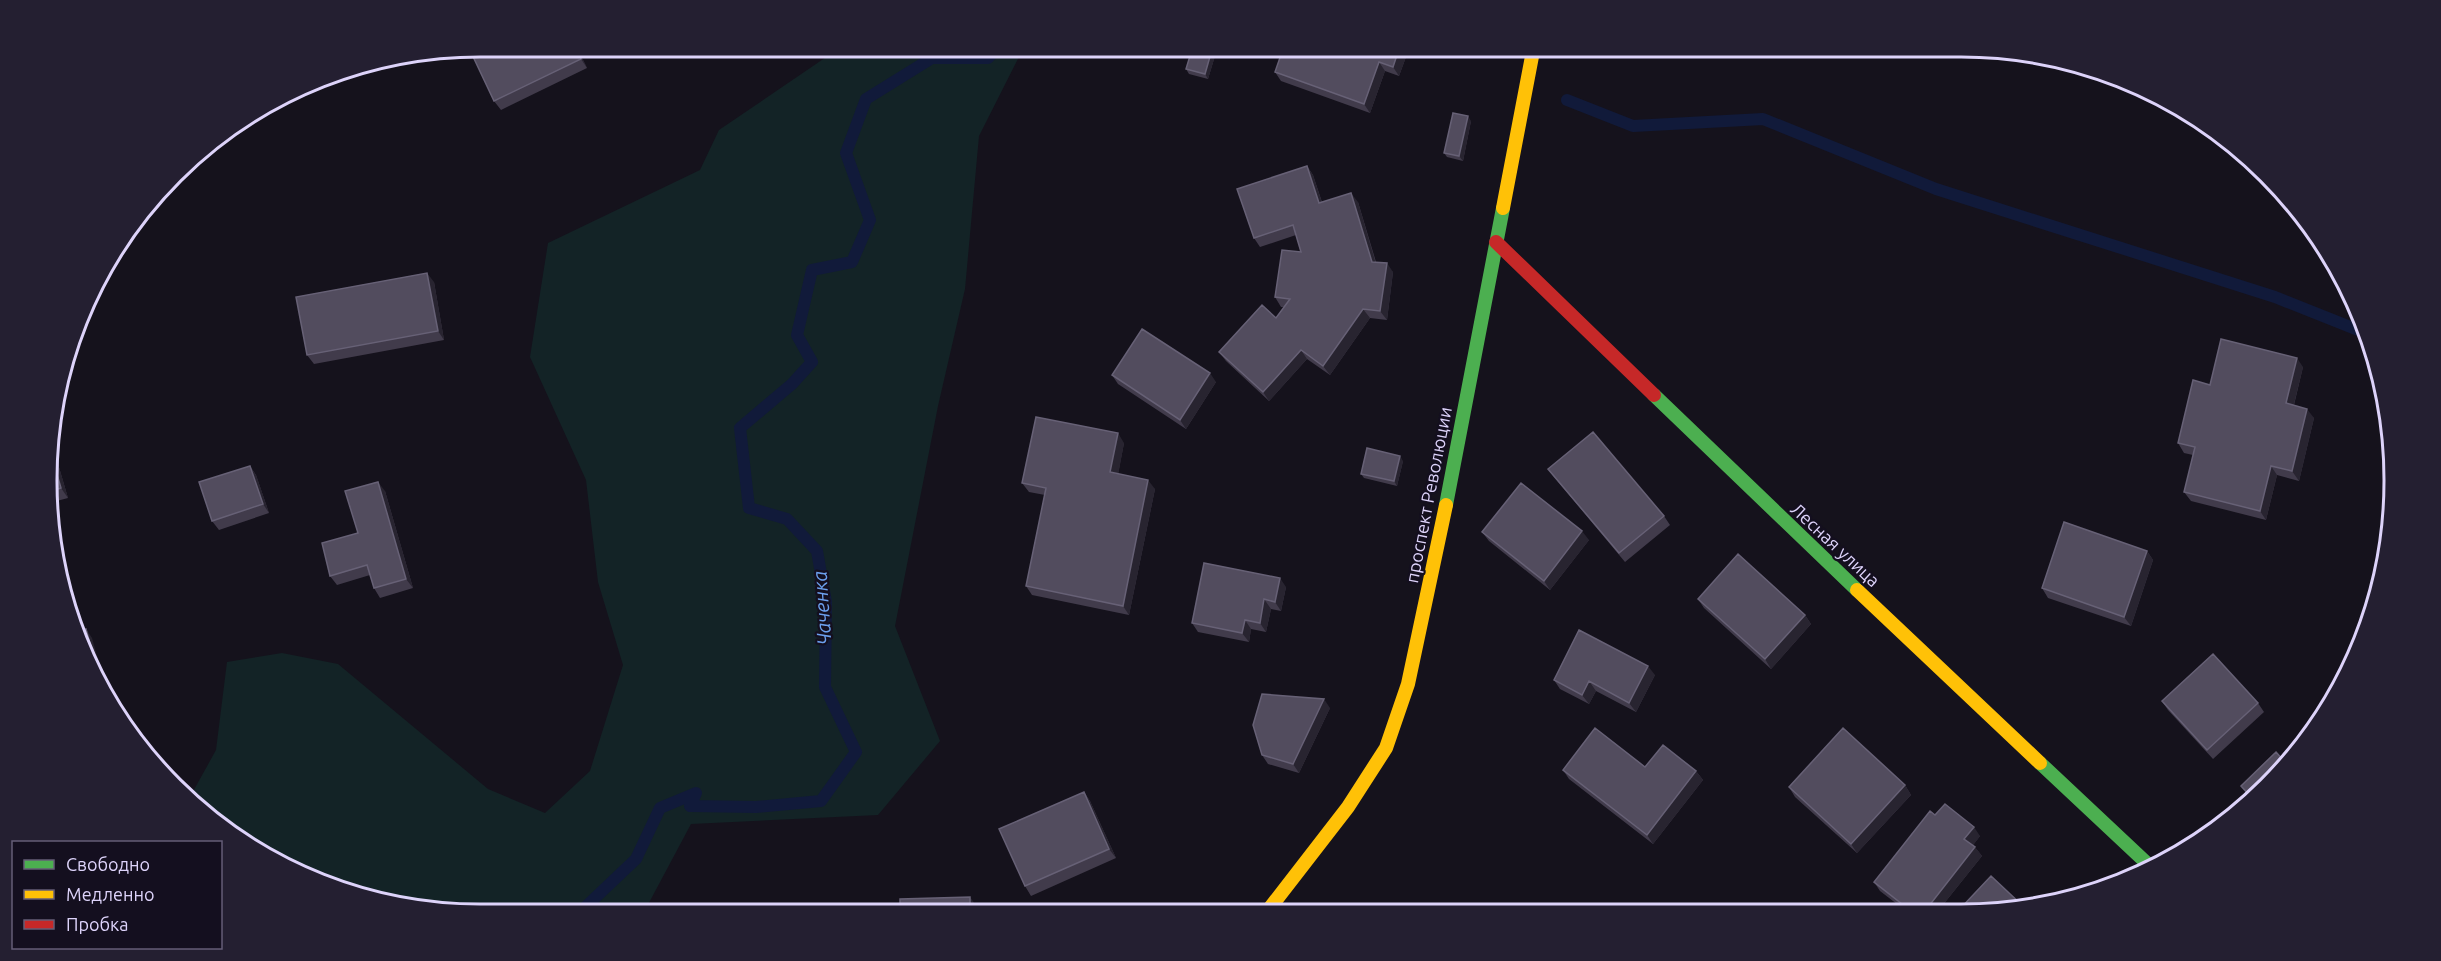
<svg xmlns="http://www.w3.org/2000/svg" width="2441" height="961" font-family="Ubuntu,sans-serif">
<rect width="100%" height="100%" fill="#15121c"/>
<path fill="#132326" d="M841,47H1024L979,136L965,289L938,406L895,626L940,741L878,815L691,824L643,914H481L368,900L289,870L217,825L190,797L216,750L227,662L282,653L338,664L488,789L545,813L590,771L623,665L598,582L586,480L530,357L548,243L700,170L719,130Z"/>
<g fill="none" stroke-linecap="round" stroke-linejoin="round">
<path stroke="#111a3a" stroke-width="12" d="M1567,100L1633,126L1763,119L1936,189L2275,297L2368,334
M578,914L636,859L660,808L696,793L690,806L756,807L821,801L856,752L825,687L826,602L817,551L787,519L749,508L740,428L792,384L812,362L797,335L812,270L852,262L870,220L846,153L866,99L932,58H988L999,46"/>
<path stroke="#4caf50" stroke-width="14" d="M1654,395L1857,590
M1446,505L1503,208
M2040,763L2153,869"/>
<path stroke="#ffc107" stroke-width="14" d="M1503,208L1534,46
M1857,590L2040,763
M1266,913L1348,807L1386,748L1408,684L1446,505"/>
<path stroke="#c62828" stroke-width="14" d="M1496,242L1654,395"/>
</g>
<path fill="#413b4b" d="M576,46L587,68L501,110L494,101Z
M642,46H652L644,50Z
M1193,46H1218L1208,79L1189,74L1186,69Z
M1410,46L1399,76L1385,71L1370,113L1281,81L1275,72Z
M1471,121L1463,161L1447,157L1444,153Z
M1307,166L1313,175L1322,202H1358L1376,262L1393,272L1387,320L1370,318L1330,375L1307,359L1269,401L1226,361L1219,352L1276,318L1284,307H1281L1275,297L1301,252L1296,235L1260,247L1254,238Z
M434,282L444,340L314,364L307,355Z
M88,299L91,308L83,311Z
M2303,367L2294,405L2314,418L2299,481L2277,475L2266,520L2191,501L2184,492L2193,455L2184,453L2178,443L2210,385Z
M1112,375L1216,382L1186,429L1118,384Z
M51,440L68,498L53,502Z
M1124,443L1118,474L1155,489L1129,615L1032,595L1026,586L1045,495L1029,492L1022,483Z
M1403,461L1397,486L1364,478L1361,474Z
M250,466L256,475L269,513L219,530L212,521Z
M1548,469L1664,516L1670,525L1625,562L1555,478Z
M385,491L413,588L380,598L374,588L370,575L337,585L330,576Z
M1482,532L1589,540L1550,590L1489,541Z
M2147,551L2153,560L2131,626L2048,598L2042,588Z
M1286,587L1281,611L1271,609L1266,632L1251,629L1249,642L1198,632L1192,623Z
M1698,599L1805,615L1811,624L1771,669L1704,608Z
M1655,675L1636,712L1596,691L1589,704L1560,689L1554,680Z
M2162,701L2258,703L2264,712L2213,759L2168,710Z
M1330,708L1299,773L1268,764L1262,755Z
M2284,761L2252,800L2241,786Z
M1645,767L1696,771L1703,780L1653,844L1569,779L1563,770Z
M1905,785L1911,795L1857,853L1795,797L1789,787Z
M1084,792L1090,801L1116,858L1031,896L1025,886Z
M1935,815L1980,836L1973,845L1982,856L1938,911H1906L1880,891L1874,882Z"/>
<path fill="#282430" d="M574,46H576L587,68L581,59Z
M1213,46H1218L1208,79L1205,74Z
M1400,46H1410L1399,76L1393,67Z
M1379,62L1385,71L1370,113L1364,104Z
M1468,116L1471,121L1463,161L1459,156Z
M1307,166L1313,175L1325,212L1319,203Z
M1351,193L1358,202L1378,271L1372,262Z
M1387,263L1393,272L1387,320L1380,311Z
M427,273L434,282L444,340L438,331Z
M1363,309L1370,318L1330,375L1323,366Z
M1301,350L1307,359L1269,401L1263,392Z
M2297,358L2303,367L2292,412L2286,403Z
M1210,373L1216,382L1186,429L1180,420Z
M2307,409L2314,418L2299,481L2292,471Z
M1118,433L1124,443L1117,481L1110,472Z
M51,440L68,498L61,488L51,454Z
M1400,456L1403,461L1397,486L1394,481Z
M250,466L256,475L269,513L263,504Z
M2271,466L2277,475L2266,520L2260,511Z
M1148,480L1155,489L1129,615L1123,606Z
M378,482L385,491L413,588L406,579Z
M1582,531L1589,540L1550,590L1544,581Z
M2147,551L2153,560L2131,626L2124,617Z
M1280,578L1286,587L1281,611L1275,602Z
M1264,599L1271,609L1266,632L1260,623Z
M1805,615L1811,624L1771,669L1765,659Z
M1245,620L1251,629L1249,642L1242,633Z
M86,629L92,638L110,703L102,688Z
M1648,666L1655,675L1636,712L1629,703Z
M1589,681L1596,691L1589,704L1582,695Z
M1324,699L1330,708L1299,773L1293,764Z
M1696,771L1703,780L1653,844L1647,835Z
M1905,785L1911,795L1857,853L1851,844Z
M1084,792L1090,801L1116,858L1109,849Z
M1974,827L1980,836L1971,848L1964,839Z
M1975,847L1982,856L1938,911H1925Z
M970,897L979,910V913H970Z"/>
<path fill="#524c5e" stroke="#676176" stroke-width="1.5" d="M480,46H574L581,59L494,101L469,48Z
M1193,46H1213L1205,74L1186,69Z
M1284,46H1400L1393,67L1379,62L1364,104L1275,72Z
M1453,113L1468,116L1459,156L1444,153Z
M1307,166L1319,203L1351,193L1372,262L1387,263L1380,311L1363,309L1323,366L1301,350L1263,392L1219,352L1262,305L1276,318L1290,299L1275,297L1282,250L1301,252L1293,225L1254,238L1237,189Z
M427,273L438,331L307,355L296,297Z
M1142,329L1210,373L1180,420L1112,375Z
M2221,339L2297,358L2286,403L2307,409L2292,471L2271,466L2260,511L2184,492L2195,447L2178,443L2193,380L2210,385Z
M1036,417L1118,433L1110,472L1148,480L1123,606L1026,586L1046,488L1022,483Z
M1593,432L1664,516L1619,553L1548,469Z
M1367,448L1400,456L1394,481L1361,474Z
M51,454L61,488L52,491Z
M250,466L263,504L212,521L199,482Z
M378,482L406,579L374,588L367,565L330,576L322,543L358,533L345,491Z
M1521,483L1582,531L1544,581L1482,532Z
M2064,522L2147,551L2124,617L2042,588Z
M1738,554L1805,615L1765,659L1698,599Z
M1204,563L1280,578L1275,602L1264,599L1260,623L1245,620L1242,633L1192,623Z
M86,629L102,688L79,646L75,632Z
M1579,630L1648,666L1629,703L1589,681L1582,695L1554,680Z
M2213,654L2258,703L2207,750L2162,701Z
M1262,694L1324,699L1293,764L1262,755L1253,725Z
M1595,728L1645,767L1663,745L1696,771L1647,835L1563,770Z
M1843,728L1905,785L1851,844L1789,787Z
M2276,752L2284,761L2253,799L2241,786Z
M1084,792L1109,849L1025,886L999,829Z
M1945,804L1974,827L1964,839L1975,847L1925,911H1911L1874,882L1930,811L1935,815Z
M1991,876L2025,908L2017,911H1958Z
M970,897V913H900V899Z"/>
<g text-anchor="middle" stroke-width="4.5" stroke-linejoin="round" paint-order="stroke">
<g font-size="18" fill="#ddd3fa" stroke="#140f1f">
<text transform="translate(1429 495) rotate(-79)" y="6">проспект Революции</text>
<text transform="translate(1835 545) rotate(43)" y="6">Лесная улица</text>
</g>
<g font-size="20" font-style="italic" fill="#6ca0ee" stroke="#140f1f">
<text transform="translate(822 608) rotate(-94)" y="7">Чаченка</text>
</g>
</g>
<path d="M0 0H2441V961H0ZM480 57H1961A423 423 0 0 1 2384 480V481A423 423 0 0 1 1961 904H480A423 423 0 0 1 57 481V480A423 423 0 0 1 480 57Z" fill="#241f31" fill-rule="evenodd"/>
<path fill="none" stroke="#ddd3fa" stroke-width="3" d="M480 57H1961A423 423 0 0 1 2384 480V481A423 423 0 0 1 1961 904H480A423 423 0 0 1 57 481V480A423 423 0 0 1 480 57Z"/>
<rect x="12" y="841" width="210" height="108" fill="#140f1f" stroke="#645d77" stroke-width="1.5"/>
<rect x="24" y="860" width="30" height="9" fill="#4caf50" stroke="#645d77" stroke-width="1.5"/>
<text x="66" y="871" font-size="18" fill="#ddd3fa">Свободно</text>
<rect x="24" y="890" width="30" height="9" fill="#ffc107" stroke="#645d77" stroke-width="1.5"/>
<text x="66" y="901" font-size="18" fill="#ddd3fa">Медленно</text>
<rect x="24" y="920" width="30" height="9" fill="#c62828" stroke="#645d77" stroke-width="1.5"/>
<text x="66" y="931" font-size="18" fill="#ddd3fa">Пробка</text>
</svg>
